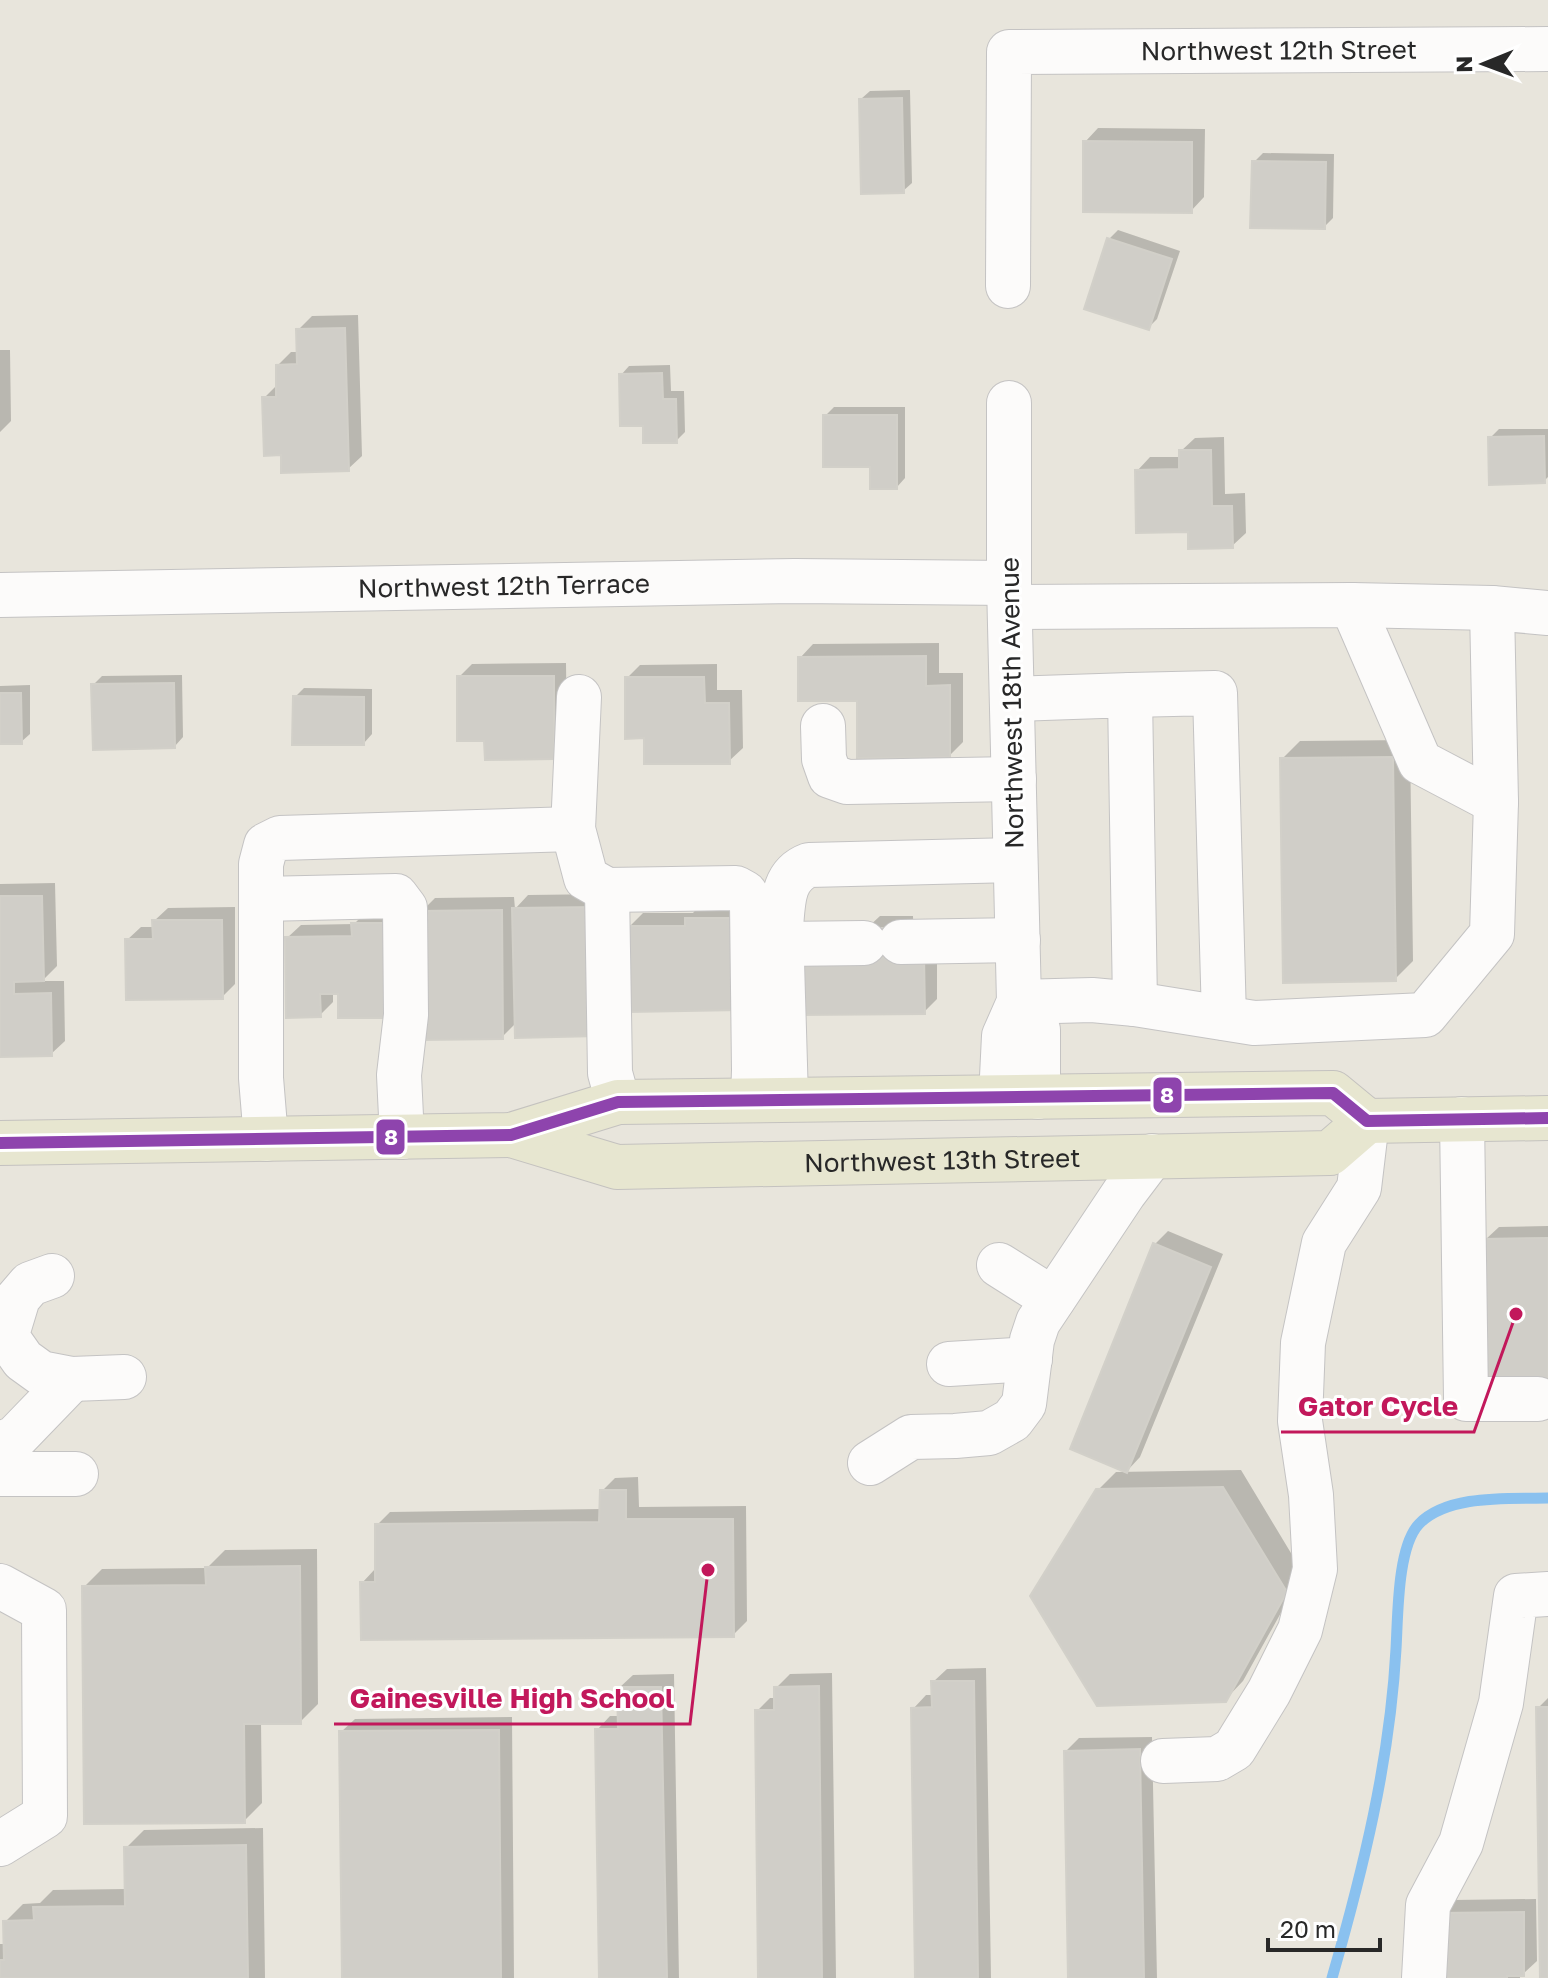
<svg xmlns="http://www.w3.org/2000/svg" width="1548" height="1978" font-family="'Golos Text',sans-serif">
<rect width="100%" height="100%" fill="#e8e5dc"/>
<path fill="#0003" d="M910,90L912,183L903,191L861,99L870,91Z
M1098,128L1205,129L1204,197L1191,211L1085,142Z
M1263,153L1334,154L1333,218L1324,227L1254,162Z
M1118,230L1180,251L1157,319L1148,328L1109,239Z
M358,315L362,456L348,469L283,453L264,398L278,384V365L291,352H299L298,330L312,316Z
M0,350H10L11,421L0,432Z
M670,365L671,391H684L685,432L676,441L644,423L621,375L629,366Z
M834,407H905V478L897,487L872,465L825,416Z
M1499,429H1548V477L1544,481L1490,438Z
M1224,437L1225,494L1245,493L1246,533L1232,546L1190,530L1137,471L1150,457H1181V451L1195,438Z
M939,643V673H963V742L949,756L859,699L800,658L813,644Z
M566,663L567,743L554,757L486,739L459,677L472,664Z
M717,664V690H742L743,748L729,761L646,736L627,678L640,665Z
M182,675L183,737L175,746L93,685L102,676Z
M30,685V734L21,742H0V686Z
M304,688L372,689V734L364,743L295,697Z
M1410,740L1413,961L1395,979L1282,759L1300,741Z
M55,883L57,966L42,981H64L65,1041L51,1054L0,1055V884Z
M608,894L516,1023L502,1037L421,912L435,898L514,897L515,909L528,895Z
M700,905H752L753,995L629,927L643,913H693Z
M235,907V984L222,997L127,940L141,927H154V921L168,908Z
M409,910L340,992H333V1002L320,1015L287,938L301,925L354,924L367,911Z
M880,916H913L914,943H937V999L924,1012L866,929Z
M1548,1226V1388L1485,1240L1499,1227Z
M1168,1231L1223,1254L1140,1457L1127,1471L1155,1244Z
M1241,1470L1303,1573L1243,1681L1225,1700L1097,1491L1116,1472Z
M638,1477L639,1507L746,1506L747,1621L733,1635L362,1583L375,1569L377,1525L390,1512L602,1509V1491L615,1478Z
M317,1549L318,1704L300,1722H261L262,1803L244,1821L84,1587L102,1569L207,1568L225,1550Z
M986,1668L991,1978H917L913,1709L926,1695H934L933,1682L947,1669Z
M832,1673L836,1978H760L757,1711L770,1698H776V1688L790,1674Z
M674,1674L679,1978H601L597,1730L610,1716H620L619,1688L633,1675Z
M1548,1698V1978H1542L1538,1708Z
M512,1717L514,1978H344L341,1732L355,1719Z
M1152,1737L1157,1978H1070L1066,1751L1079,1738Z
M263,1828L265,1978H0V1944H6L5,1922L23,1904L40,1903L53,1890L126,1889V1848L144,1830Z
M1536,1899L1537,1961L1523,1974H1520V1978H1440V1913L1453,1900Z"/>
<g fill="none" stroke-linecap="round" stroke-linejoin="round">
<path stroke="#8ac1ef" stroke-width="11" d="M1332,1978C1363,1870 1390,1761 1396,1649C1398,1617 1397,1547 1419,1524C1448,1494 1509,1499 1548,1498"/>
</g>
<path fill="#d0cec8" stroke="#d2d0c9" stroke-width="2" d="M902,98L904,193L861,194L859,99Z
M1083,141L1192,142V213L1083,212Z
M1252,161L1326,162L1325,229L1250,228Z
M1107,238L1172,259L1149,330L1084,309Z
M345,328L349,471L281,473V455L264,456L262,397H276V365L297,364L296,329Z
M662,373L663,399H676L677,443H643V426H620L619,374Z
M823,415H897V489H870V467H823Z
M1544,436L1545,483L1489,485L1488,437Z
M1179,450H1211L1212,506H1232L1233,548L1188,549V532L1136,533L1135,470L1179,469Z
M926,656V686L950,685V757L857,758V701H798V657Z
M457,676H554V759L485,760L484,741H457Z
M625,677H704L705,703H729L730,764H644V738L625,739Z
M174,683L175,748L93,750L91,684Z
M0,693H21L22,744H0Z
M293,696L364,697V745H292Z
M1393,757L1396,981L1283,983L1280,758Z
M0,896H42L44,981L14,982V994L51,993L52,1056L0,1057Z
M596,907L597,1036L515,1038L512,908Z
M502,910L503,1039L421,1040L419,911Z
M685,918H739L740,1010L629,1012L627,926H685Z
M152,920H222L223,999L126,1000L125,939H153Z
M351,923H396L398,1018H338V994H320L321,1017L286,1018L285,937L352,936Z
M864,928H901L924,956L925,1014L799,1015V955Z
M1548,1238V1390L1486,1391L1483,1239Z
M1153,1243L1211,1267L1127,1473L1070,1449Z
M1223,1487L1287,1592L1226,1702L1097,1706L1030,1596L1096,1489Z
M600,1490H626V1519H733L734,1637L361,1640L360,1582H375V1524L599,1522Z
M300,1566L301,1724H244L245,1823L84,1824L82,1586L206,1585L205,1567Z
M931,1681H974L978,1978H915L911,1708L932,1707Z
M819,1686L822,1978H758L755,1710H774V1687Z
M617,1687H661L667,1978H599L595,1729H618Z
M1536,1707H1548V1978H1540Z
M499,1730L501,1978H342L339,1731Z
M1140,1749L1144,1978H1068L1064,1751Z
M246,1845L248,1978H0V1960H4L3,1921L34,1920L33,1907L125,1906L124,1847Z
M1524,1912V1976H1507V1978H1439L1438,1913Z"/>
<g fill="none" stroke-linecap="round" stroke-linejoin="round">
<defs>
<g id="minor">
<path id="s1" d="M1008,286L1009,52L1548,49"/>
<path id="s2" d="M0,595L795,581L1009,583"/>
<path d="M1352,605L1420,762L1496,802"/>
<path d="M1010,607L1352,605L1492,608L1548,613"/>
<path d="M1130,695L1215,693L1224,1018"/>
<path d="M579,697L573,829L586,878L607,890L736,888L745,893L752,904L754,1070L753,1100"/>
<path d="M1012,699L1130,695L1135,1004"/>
<path d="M823,726L824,759L830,776L847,782L1014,779"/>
<path d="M607,890L610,1073L618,1102"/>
<path d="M261,899L396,896L405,908L406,1015L399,1075L402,1137"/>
<path d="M901,942L1018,940"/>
<path d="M782,944L864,943"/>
<path d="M1019,1002L1092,1000L1135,1004L1254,1023L1425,1015L1492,934L1496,802L1492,608"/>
<path d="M1019,1002L1038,1030V1097"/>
<path d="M1001,1097L1004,1036L1019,1002L1009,583V403"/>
<path d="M786,1099L781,928C783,903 782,875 809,865L1015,860"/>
<path d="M1462,1119L1466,1399H1538"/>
<path d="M266,1139L261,1078V864L266,845L280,838L573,829"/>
<path d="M999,1265L1053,1299"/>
<path d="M52,1276L30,1284L18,1298L8,1331L9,1340L23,1360L41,1373L72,1379L124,1377"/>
<path d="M949,1364L1030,1359"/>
<path d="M0,1444L15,1438L72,1379"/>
<path d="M870,1463L911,1437L955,1436L989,1433L1012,1420L1024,1404L1032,1340L1038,1322L1124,1193L1152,1156"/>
<path d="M0,1474H76"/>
<path d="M0,1586L44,1610L45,1816L0,1844"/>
<path d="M1163,1761L1217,1759L1234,1749L1269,1692L1300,1630L1315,1569L1311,1495L1300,1421L1303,1343L1324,1243L1359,1188L1367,1121"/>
<path d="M1424,1978L1428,1905L1461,1843L1501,1703L1516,1596L1548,1594"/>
</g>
<g id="major">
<path id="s3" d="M511,1135L617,1167L1330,1153L1367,1121"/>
<path d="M0,1143L511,1135L618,1102L1333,1093L1367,1121L1548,1118"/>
</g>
</defs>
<use href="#minor" stroke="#c4c3c3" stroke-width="46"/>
<use href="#major" stroke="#c4c2bf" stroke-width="46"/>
<use href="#minor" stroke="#fcfbfa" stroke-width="44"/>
<use href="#major" stroke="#e7e6d0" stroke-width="44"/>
<defs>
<path id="bus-1" d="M0,1143L511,1135L618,1102L1333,1093L1367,1121L1548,1118"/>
</defs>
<use href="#bus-1" stroke="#fff" stroke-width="18"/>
<use href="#bus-1" stroke="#8e44ad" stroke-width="12"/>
</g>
<g text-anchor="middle" stroke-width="6" stroke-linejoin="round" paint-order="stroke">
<g font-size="26" fill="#282828" stroke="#fff">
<text dy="9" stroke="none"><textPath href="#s1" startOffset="504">Northwest 12th Street</textPath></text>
<text dy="9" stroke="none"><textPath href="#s2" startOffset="504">Northwest 12th Terrace</textPath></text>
<text transform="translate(1012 703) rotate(-91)" y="9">Northwest 18th Avenue</text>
<text dy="9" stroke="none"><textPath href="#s3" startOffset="436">Northwest 13th Street</textPath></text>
</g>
</g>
<path fill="none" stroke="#c2185b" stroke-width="3" d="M1516 1314L1474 1432H1281M708 1570L690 1724H334"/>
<g fill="#c2185b" stroke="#fff" stroke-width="3">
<circle cx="1516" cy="1314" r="8"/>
<circle cx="708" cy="1570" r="8"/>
</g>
<g font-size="28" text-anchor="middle" font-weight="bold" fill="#c2185b" stroke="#fff" stroke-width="6" stroke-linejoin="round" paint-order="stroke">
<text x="1378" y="1416">Gator Cycle</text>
<text x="512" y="1708">Gainesville High School</text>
</g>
<g stroke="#fff" stroke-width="3">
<rect x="1152" y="1076" width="31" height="38" rx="8" fill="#8e44ad"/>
<rect x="375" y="1118" width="31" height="38" rx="8" fill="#8e44ad"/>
</g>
<g font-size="22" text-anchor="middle" font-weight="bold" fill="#fff">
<text x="1167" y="1103">8</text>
<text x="391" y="1145">8</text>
</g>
<g transform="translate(1484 64) rotate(269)" stroke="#ffffff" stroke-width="6" paint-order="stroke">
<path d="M0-6L14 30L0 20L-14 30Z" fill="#282828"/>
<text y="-12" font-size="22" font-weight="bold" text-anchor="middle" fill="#282828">N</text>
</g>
<path d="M1268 1938v12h112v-12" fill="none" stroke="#282828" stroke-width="4"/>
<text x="1280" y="1938" font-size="24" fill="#282828" stroke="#ffffff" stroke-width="6" paint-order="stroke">20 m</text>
</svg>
